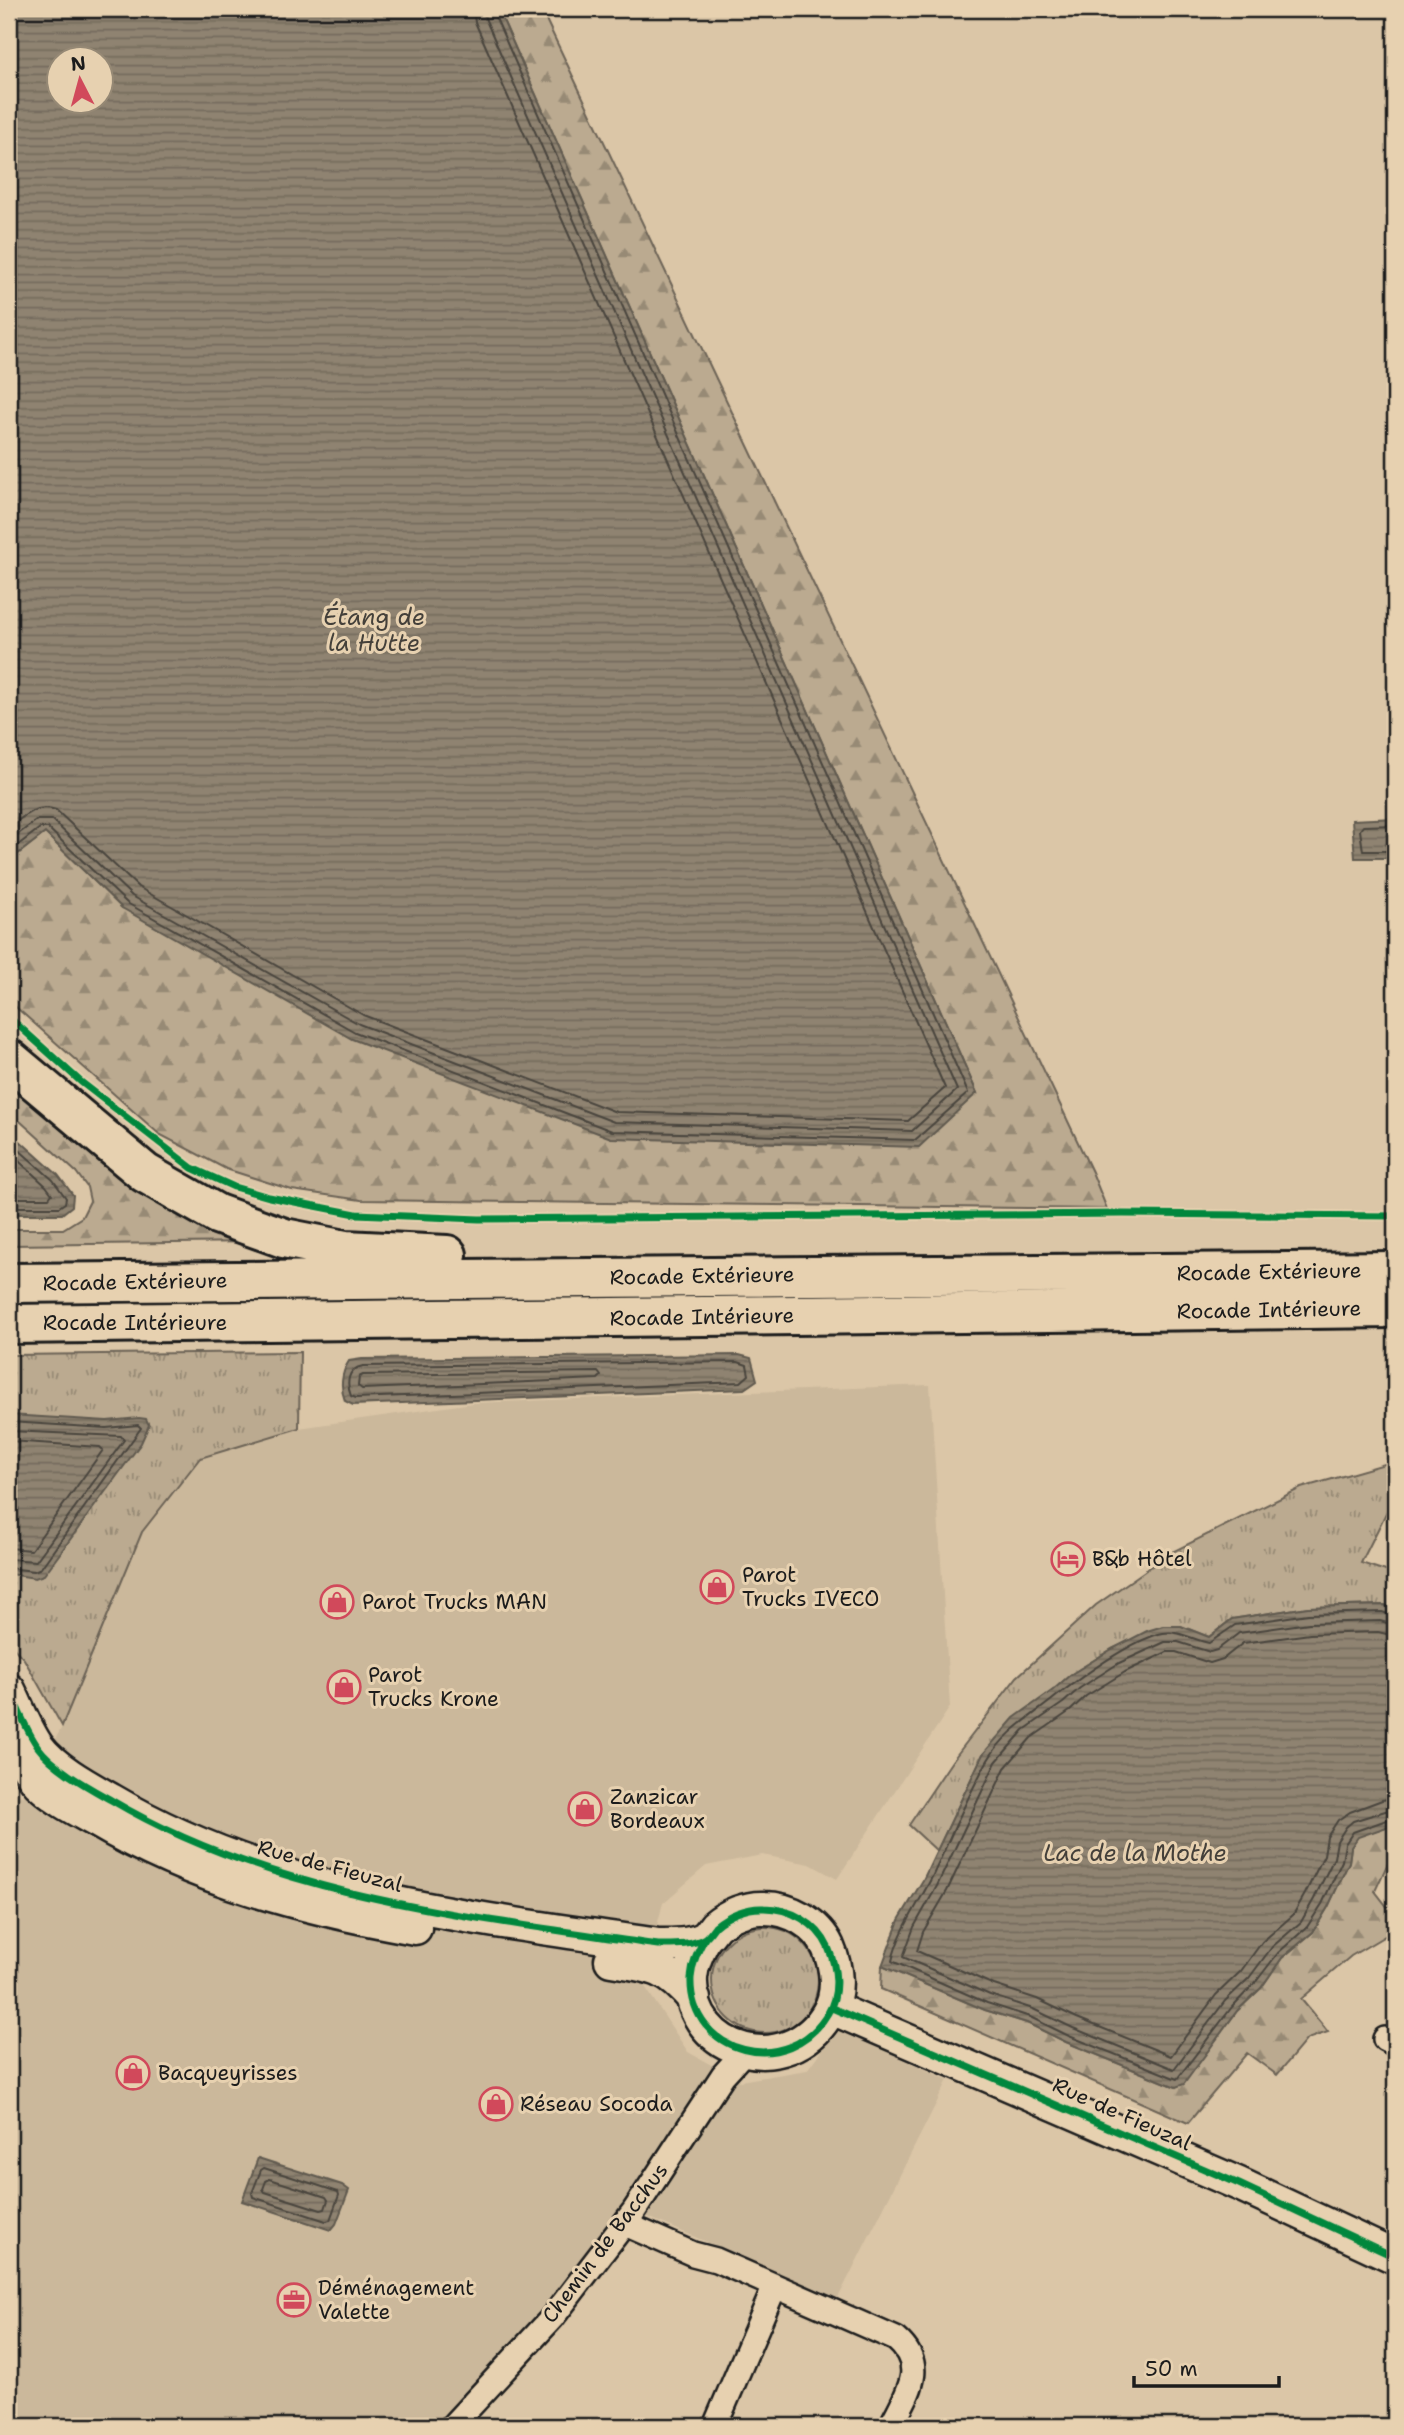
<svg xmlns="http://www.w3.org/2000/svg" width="1404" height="2435" font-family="'Shantell Sans',sans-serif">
<defs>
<pattern id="grass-tufts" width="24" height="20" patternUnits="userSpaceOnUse" patternTransform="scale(1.75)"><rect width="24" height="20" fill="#bbaa90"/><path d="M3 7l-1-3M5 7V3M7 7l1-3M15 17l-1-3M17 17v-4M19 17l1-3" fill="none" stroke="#978a75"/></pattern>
<pattern id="forest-firs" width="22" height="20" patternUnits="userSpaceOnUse" patternTransform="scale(1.75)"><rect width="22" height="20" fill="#bbaa90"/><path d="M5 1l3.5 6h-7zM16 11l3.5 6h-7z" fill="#978a75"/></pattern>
<pattern id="water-rules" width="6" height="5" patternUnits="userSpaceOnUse" patternTransform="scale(1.75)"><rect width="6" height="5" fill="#8f8371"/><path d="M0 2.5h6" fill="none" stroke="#746a5c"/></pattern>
</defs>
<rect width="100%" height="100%" fill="#dbc6a7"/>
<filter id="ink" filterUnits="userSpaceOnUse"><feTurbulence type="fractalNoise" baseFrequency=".0143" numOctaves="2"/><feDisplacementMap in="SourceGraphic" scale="14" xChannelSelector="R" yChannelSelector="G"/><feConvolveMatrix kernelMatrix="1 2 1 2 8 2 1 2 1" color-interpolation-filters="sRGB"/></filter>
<g filter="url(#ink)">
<path fill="#cbb89b" d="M930,1385L950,1707L837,1879L810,1864L762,1855L706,1866L663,1903L642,1982L688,2052L740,2081L807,2070L837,2029L948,2080L838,2298L634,2211L452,2426H9V1795L24,1796L62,1727L142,1532L200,1458L299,1428L473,1403Z"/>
<path fill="url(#grass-tufts)" stroke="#6c6356" stroke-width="2" d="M300,1352L299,1428L200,1458L142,1532L62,1726L24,1659L9,1643V1355Z
M1395,1461V1495L1361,1563L1395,1574V1611L1385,1605L1308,1607L1232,1619L1209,1637L1181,1626H1163L1112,1649L1070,1675L983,1754L937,1851L909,1825L952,1761L1017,1677L1096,1605L1172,1552L1301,1488Z
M712 1980a53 53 0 1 1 106 0a53 53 0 1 1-106 0Z"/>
<path fill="url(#forest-firs)" stroke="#6c6356" stroke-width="2" d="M498,9H541L1092,1172L1107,1209L361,1200L292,1190L226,1169L159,1134L9,1001V861L45,833L122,908L977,1093Z
M9,1072L254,1242L9,1245V1229H63L82,1217L90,1201L87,1187L76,1172L9,1111Z
M1395,1824V1871L1387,1865L1375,1891L1395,1917V1930L1351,1956L1301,1999L1328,2032L1307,2039L1277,2075L1247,2053L1188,2123L881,1989L882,1966L985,2010L1027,2023L1066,2042L1176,2087L1203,2057L1237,2011L1261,1988L1282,1958L1313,1932L1328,1907L1349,1862L1351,1847L1358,1836Z"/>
<path fill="url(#water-rules)" stroke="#615a4f" stroke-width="2" fill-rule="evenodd" d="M9,9H498L977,1093L919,1147L611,1138L352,1039L122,908L45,833L9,861ZM60,60H102V102H60Z
M1395,818V858H1355L1352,820Z
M9,1131L58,1175L73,1195L72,1206L62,1214H9Z
M739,1355L751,1358L757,1380L744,1389L353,1405L345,1401C340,1388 341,1373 349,1361L362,1359Z
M9,1415L107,1421L139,1418L146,1419L149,1425L141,1443L44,1575L35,1578L9,1574Z
M1385,1605L1395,1611V1824L1358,1837L1351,1847L1349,1862L1328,1907L1313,1932L1282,1958L1261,1988L1237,2011L1184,2084L1176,2087L1066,2042L1027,2023L985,2010L882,1966L899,1920L923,1880L983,1754L1014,1718L1053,1690L1070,1675L1112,1649L1147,1631L1163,1626H1181L1209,1637L1232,1619L1308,1607Z
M258,2158L342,2185L349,2190L336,2224L331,2230L242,2201Z"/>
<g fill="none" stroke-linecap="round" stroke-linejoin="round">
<path stroke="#4a453e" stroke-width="2" d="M1395,825L1363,826L1360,830L1363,851H1395
M9,828C24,816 36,803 56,810L138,887L363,1015L616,1112L908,1121L945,1088L475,22L473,9
M9,841L37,820H52L132,896L359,1024L614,1122L912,1131L957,1090L485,18L483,9
M9,852L40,828H48L127,903L355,1032L612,1131L915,1140L968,1093L492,9
M9,1141L53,1180L66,1198L65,1203L59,1207H9
M9,1152L46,1186L52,1194L49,1198H9
M738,1362L747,1365L749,1375L741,1382L356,1398L351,1396C346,1383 347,1369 363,1366Z
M598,1372L601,1376L598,1379L362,1389L358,1386L359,1377L363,1375Z
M9,1422L106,1428L138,1425L141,1428L41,1568L34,1571L9,1568
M9,1431L121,1436L124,1440L36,1561L9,1559
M9,1441L100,1447L103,1450L31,1550L9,1548
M1395,1616L1382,1612L1308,1614L1235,1625L1209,1643C1193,1640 1180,1630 1163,1633C1131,1640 1084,1675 1058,1695C1033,1716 1005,1731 988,1760C967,1796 951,1837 933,1875C919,1904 899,1930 892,1961L987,2003L1030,2017L1069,2036L1177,2079L1232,2007L1255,1983L1278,1953L1307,1927L1322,1904L1342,1861L1345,1844L1353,1832L1395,1817
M1395,1625L1380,1621L1309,1623L1239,1633L1217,1650L1210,1652L1178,1642H1165L1119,1663L1080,1688L1063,1703L1024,1730L996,1762L937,1886L914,1927L903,1957L990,1995L1033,2009L1073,2028L1174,2069L1225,2001L1249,1978L1272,1947L1301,1922L1314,1899L1334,1858L1337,1841L1346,1827L1353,1821L1395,1808
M1395,1636L1378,1632L1310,1634L1243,1643L1223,1659L1210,1663L1176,1652H1167L1125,1672L1086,1696L1070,1711L1031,1738L1005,1768L947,1891L923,1932L917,1951L994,1985L1037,1999L1077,2018L1171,2056L1216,1995L1241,1971L1262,1942L1293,1915L1305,1894L1324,1855L1327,1837L1338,1820L1350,1812L1382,1800L1395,1798
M264,2168L338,2192L339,2195L330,2220L326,2221L253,2197L252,2193L261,2170Z
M270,2179L326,2197L328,2200L325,2209L321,2210L265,2192L263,2189L266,2181Z"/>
<defs>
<path id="street" d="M1385,2039L1395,2044
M625,2224L693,2254L716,2260L896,2339C929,2367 906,2395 891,2426
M452,2426L552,2318L634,2211L723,2075L745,2051
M715,2426L775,2286"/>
<path id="secondary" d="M9,1690C18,1708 26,1730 38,1747C53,1768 88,1787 111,1800C277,1898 471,1917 658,1945C672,1945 692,1946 705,1938C709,1935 712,1930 715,1926C728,1915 747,1907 764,1908C790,1908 817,1923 828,1947C837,1968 840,1993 828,2013C789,2080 688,2055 691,1978C692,1963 698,1951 705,1938
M9,1732C18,1748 26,1769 39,1783C55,1799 77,1810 97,1821C195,1879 303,1908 415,1928
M611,1960C652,1966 666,1966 694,1999
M832,2008L1239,2184L1395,2257"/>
<path id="highway" d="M9,1059L145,1173L217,1214L284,1238L345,1250L447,1255
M9,1283L1395,1271
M9,1324L1395,1308"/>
</defs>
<use href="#street" stroke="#1c1c1c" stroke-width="28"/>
<use href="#secondary" stroke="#1c1c1c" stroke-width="37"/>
<use href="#highway" stroke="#1c1c1c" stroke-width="44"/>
<use href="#street" stroke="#e7d1b0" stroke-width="23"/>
<use href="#secondary" stroke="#e7d1b0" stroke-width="32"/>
<use href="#highway" stroke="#e7d1b0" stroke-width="38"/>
<defs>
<path id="cycleway" d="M9,1017L81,1082L192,1168L234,1187L269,1197L356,1214L479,1219L1123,1214L1395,1216
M9,1690C18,1708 26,1730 38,1747C53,1768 88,1787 111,1800C277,1898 471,1917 658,1945C672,1945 692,1946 705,1938C709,1935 712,1930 715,1926C728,1915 747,1907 764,1908C790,1908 817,1923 828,1947C837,1968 840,1993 828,2013C789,2080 688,2055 691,1978C692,1963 698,1951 705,1938
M832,2008L1239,2184L1395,2257"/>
</defs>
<use href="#cycleway" stroke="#e7d1b0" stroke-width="11"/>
<use href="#cycleway" stroke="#00873e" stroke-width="7"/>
</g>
</g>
<defs>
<symbol id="hotel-ring" viewBox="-11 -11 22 22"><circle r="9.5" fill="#e7d1b0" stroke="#d1495b" stroke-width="1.5"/><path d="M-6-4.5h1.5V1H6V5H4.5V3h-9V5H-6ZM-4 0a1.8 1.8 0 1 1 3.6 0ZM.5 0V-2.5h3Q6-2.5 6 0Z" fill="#d1495b"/></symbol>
<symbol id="shop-ring" viewBox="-11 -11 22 22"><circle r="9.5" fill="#e7d1b0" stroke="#d1495b" stroke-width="1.5"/><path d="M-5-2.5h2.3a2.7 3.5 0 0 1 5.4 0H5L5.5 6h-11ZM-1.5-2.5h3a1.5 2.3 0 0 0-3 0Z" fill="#d1495b"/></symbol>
<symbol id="office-ring" viewBox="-11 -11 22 22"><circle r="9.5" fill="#e7d1b0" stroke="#d1495b" stroke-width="1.5"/><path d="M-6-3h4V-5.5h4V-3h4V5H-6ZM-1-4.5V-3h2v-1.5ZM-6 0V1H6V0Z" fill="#d1495b"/></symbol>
</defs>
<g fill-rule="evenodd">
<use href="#hotel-ring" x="1049" y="1540" width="38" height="38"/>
<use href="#shop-ring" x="698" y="1568" width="38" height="38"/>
<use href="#shop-ring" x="318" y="1583" width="38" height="38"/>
<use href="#shop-ring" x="325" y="1668" width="38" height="38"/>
<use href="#shop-ring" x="566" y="1790" width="38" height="38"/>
<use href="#shop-ring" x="114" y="2054" width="38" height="38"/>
<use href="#shop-ring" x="477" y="2085" width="38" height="38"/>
<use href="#office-ring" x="275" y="2281" width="38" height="38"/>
</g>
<g text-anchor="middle" stroke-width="6" stroke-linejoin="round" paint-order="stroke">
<g font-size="21" fill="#1c1c1c" stroke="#e7d1b0">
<text transform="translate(1269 1272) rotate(-1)" y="7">Rocade Extérieure</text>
<text transform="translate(702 1276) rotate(-1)" y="7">Rocade Extérieure</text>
<text transform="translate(135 1282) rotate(-1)" y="7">Rocade Extérieure</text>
<text transform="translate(1269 1310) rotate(-1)" y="7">Rocade Intérieure</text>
<text transform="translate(702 1317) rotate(-1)" y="7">Rocade Intérieure</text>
<text x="135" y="1330">Rocade Intérieure</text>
<text transform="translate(330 1866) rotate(15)" y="7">Rue de Fieuzal</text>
<text transform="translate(1122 2114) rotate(24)" y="7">Rue de Fieuzal</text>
<text transform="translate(605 2243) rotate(-53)" y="7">Chemin de Bacchus</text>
</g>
<g font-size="21" fill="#1c1c1c" stroke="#e7d1b0" text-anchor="start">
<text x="1092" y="1566">B&amp;b Hôtel</text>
<text x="742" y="1582">Parot<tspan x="742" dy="24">Trucks IVECO</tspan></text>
<text x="362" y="1609">Parot Trucks MAN</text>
<text x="368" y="1682">Parot<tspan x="368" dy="24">Trucks Krone</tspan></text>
<text x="610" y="1804">Zanzicar<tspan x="610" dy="24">Bordeaux</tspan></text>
<text x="158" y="2080">Bacqueyrisses</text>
<text x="520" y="2111">Réseau Socoda</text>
<text x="318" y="2295">Déménagement<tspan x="318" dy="24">Valette</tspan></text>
</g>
<g font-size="23" font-style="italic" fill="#44403a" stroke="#e7d1b0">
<text x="374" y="625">Étang de<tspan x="374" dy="26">la Hutte</tspan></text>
<text x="1135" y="1861">Lac de la Mothe</text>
</g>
</g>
<rect width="1404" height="2435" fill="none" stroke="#e7d1b0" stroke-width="35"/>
<rect x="18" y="18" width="1369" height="2400" fill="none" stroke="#1c1c1c" stroke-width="2.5" filter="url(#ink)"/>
<g transform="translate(80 80) rotate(354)"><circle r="33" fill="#e7d1b0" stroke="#968975" stroke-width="2"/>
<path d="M0-5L12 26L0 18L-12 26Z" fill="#d1495b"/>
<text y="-10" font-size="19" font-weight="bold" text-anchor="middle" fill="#1c1c1c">N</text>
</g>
<path d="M1134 2376v10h145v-10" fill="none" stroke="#1c1c1c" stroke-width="3.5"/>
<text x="1145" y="2376" font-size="21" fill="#1c1c1c" stroke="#e7d1b0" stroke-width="5" paint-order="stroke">50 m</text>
</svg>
